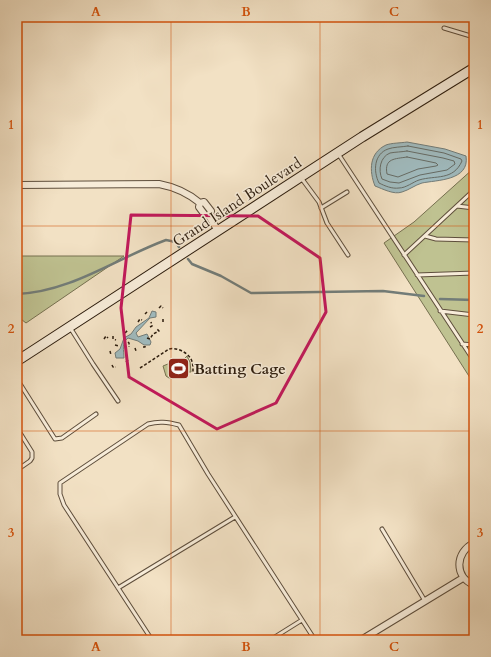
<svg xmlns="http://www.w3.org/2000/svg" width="491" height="657" font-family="Cardo,serif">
<rect width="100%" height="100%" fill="#f2e1c4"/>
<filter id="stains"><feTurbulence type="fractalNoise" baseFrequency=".005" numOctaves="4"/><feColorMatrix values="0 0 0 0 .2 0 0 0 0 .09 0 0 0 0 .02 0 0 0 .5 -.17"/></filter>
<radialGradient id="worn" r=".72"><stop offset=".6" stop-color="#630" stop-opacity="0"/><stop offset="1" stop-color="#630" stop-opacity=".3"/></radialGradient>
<path fill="#bfc291" stroke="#767050" d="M474,168V384L384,243L414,222Z
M17,256H124L26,323L17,316Z
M187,356L190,362L191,372H186L169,378L166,376L163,366L180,359H184Z"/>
<path fill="#a0bbbf" stroke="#727c78" d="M407,142L445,149L466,156C470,181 436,180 422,183C415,185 409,190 402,192C394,195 383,189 375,186C369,171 369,153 386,145C391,143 401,143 407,142Z
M152,311L156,312V317L150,318L136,333L138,337L147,334L151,342L150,345H144L138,341L128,338C121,343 124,350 124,358H116L115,353L120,349L124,338L131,334L136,327L149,318Z"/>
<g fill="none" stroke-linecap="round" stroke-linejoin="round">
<path stroke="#666c66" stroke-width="1" d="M408,146L444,153L461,159L462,161C453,181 436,175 419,180C413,182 406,188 399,188C392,189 385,186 379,183C373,171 374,154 388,149C393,147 402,147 408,146Z
M407,151L443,158L454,161L455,164L447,170L420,175L399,183L390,182L382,179C378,170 380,157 390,153C395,152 402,152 407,151Z
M407,157L436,163L438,165L436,166L418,169L398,177L387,174C384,158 395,159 407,157Z"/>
<path stroke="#727c78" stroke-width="2.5" d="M188,259L192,264L221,276L251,293L383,291L424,296
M17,294C71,292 117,258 166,240L176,242L179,247
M440,299L474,300"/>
<defs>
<path id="lane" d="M444,28L474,37
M339,155L474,361
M302,179L319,202L327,223L348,255
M457,206L474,208
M321,208L347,192
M425,236L436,239L474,240
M404,255L474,190
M417,275L474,273
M440,311L474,315
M71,329L93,364L118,401
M462,344L474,345
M17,379L55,439L62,438L96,414
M17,428L32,452V458L30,461L17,470
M382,529L425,601
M118,588L235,517
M152,640L64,505L60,494V483L148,424C159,421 167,422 179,425L208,474L315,640
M270,640L302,620"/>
<path id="street" d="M17,185L159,184C175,187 188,193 200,203
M209,216L205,215L199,207L200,203L204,202L211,211L209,216L218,231
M474,543C455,552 454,577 474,585
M361,640L463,578"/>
<path id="secondary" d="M17,361L362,137L474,68"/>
</defs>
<use href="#lane" stroke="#5e4e3c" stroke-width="5"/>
<use href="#street" stroke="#5e4e3c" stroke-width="8"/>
<use href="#secondary" stroke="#2d1d0e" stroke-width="11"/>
<path stroke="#2d1d0e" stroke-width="1.5" stroke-dasharray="3 2" stroke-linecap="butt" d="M159,308L161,306L163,308
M145,314L147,312
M163,319V322
M138,322L140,319L142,320
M150,327L152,326L151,322
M125,333L128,330
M113,336V339L116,340
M147,338L150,339L153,334L159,331L156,328
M104,339L106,336L108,338
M128,342L129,343V347
M115,345L119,346
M143,347H145V344
M135,348L136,351
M110,351L111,355
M126,362L128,360
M112,365L113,367H116
M140,368L169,349C176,347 187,352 191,359C193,363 193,367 193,372"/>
<use href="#lane" stroke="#f7ecd9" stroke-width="3"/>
<use href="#street" stroke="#f7ecd9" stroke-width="6"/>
<use href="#secondary" stroke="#f7ecd9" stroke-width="9"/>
</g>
<path fill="none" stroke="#c2185b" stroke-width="3" stroke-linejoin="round" d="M131,215L258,216L320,258L326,312L276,403L217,429L129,377L121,308Z"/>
<path fill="none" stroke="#d5530c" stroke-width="1" stroke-opacity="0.55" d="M171,17V640M320,17V640M17,226H474M17,431H474"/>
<defs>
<symbol id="stadium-square" viewBox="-11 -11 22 22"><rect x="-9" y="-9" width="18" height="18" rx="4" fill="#8f2418" stroke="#f7ecd9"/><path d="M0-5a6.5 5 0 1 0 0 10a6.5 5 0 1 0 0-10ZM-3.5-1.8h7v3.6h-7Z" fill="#fff"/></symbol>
</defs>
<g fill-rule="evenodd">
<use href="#stadium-square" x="166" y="356" width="25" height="25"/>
</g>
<g text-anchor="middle" stroke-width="3" stroke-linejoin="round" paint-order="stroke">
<g font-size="15" fill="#2d1d0e" stroke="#f7ecd9">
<text transform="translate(237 202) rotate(-33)" y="5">Grand Island Boulevard</text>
</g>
<g font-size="15" font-weight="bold" fill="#2d1d0e" stroke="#f7ecd9" text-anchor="start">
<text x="194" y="374">Batting Cage</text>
</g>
</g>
<rect width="491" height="657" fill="none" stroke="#f2e1c4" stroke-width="44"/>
<rect x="22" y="22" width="447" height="613" fill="none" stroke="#d5530c" stroke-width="1.5"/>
<g font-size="13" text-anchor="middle" font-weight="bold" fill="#d5530c">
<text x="96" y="16">A</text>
<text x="246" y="16">B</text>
<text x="394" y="16">C</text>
<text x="11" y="129">1</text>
<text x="480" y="129">1</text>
<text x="11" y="333">2</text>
<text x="480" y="333">2</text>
<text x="11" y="537">3</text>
<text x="480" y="537">3</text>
<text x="96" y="651">A</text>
<text x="246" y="651">B</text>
<text x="394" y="651">C</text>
</g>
<rect width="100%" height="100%" filter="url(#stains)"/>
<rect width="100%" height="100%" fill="url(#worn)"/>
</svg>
